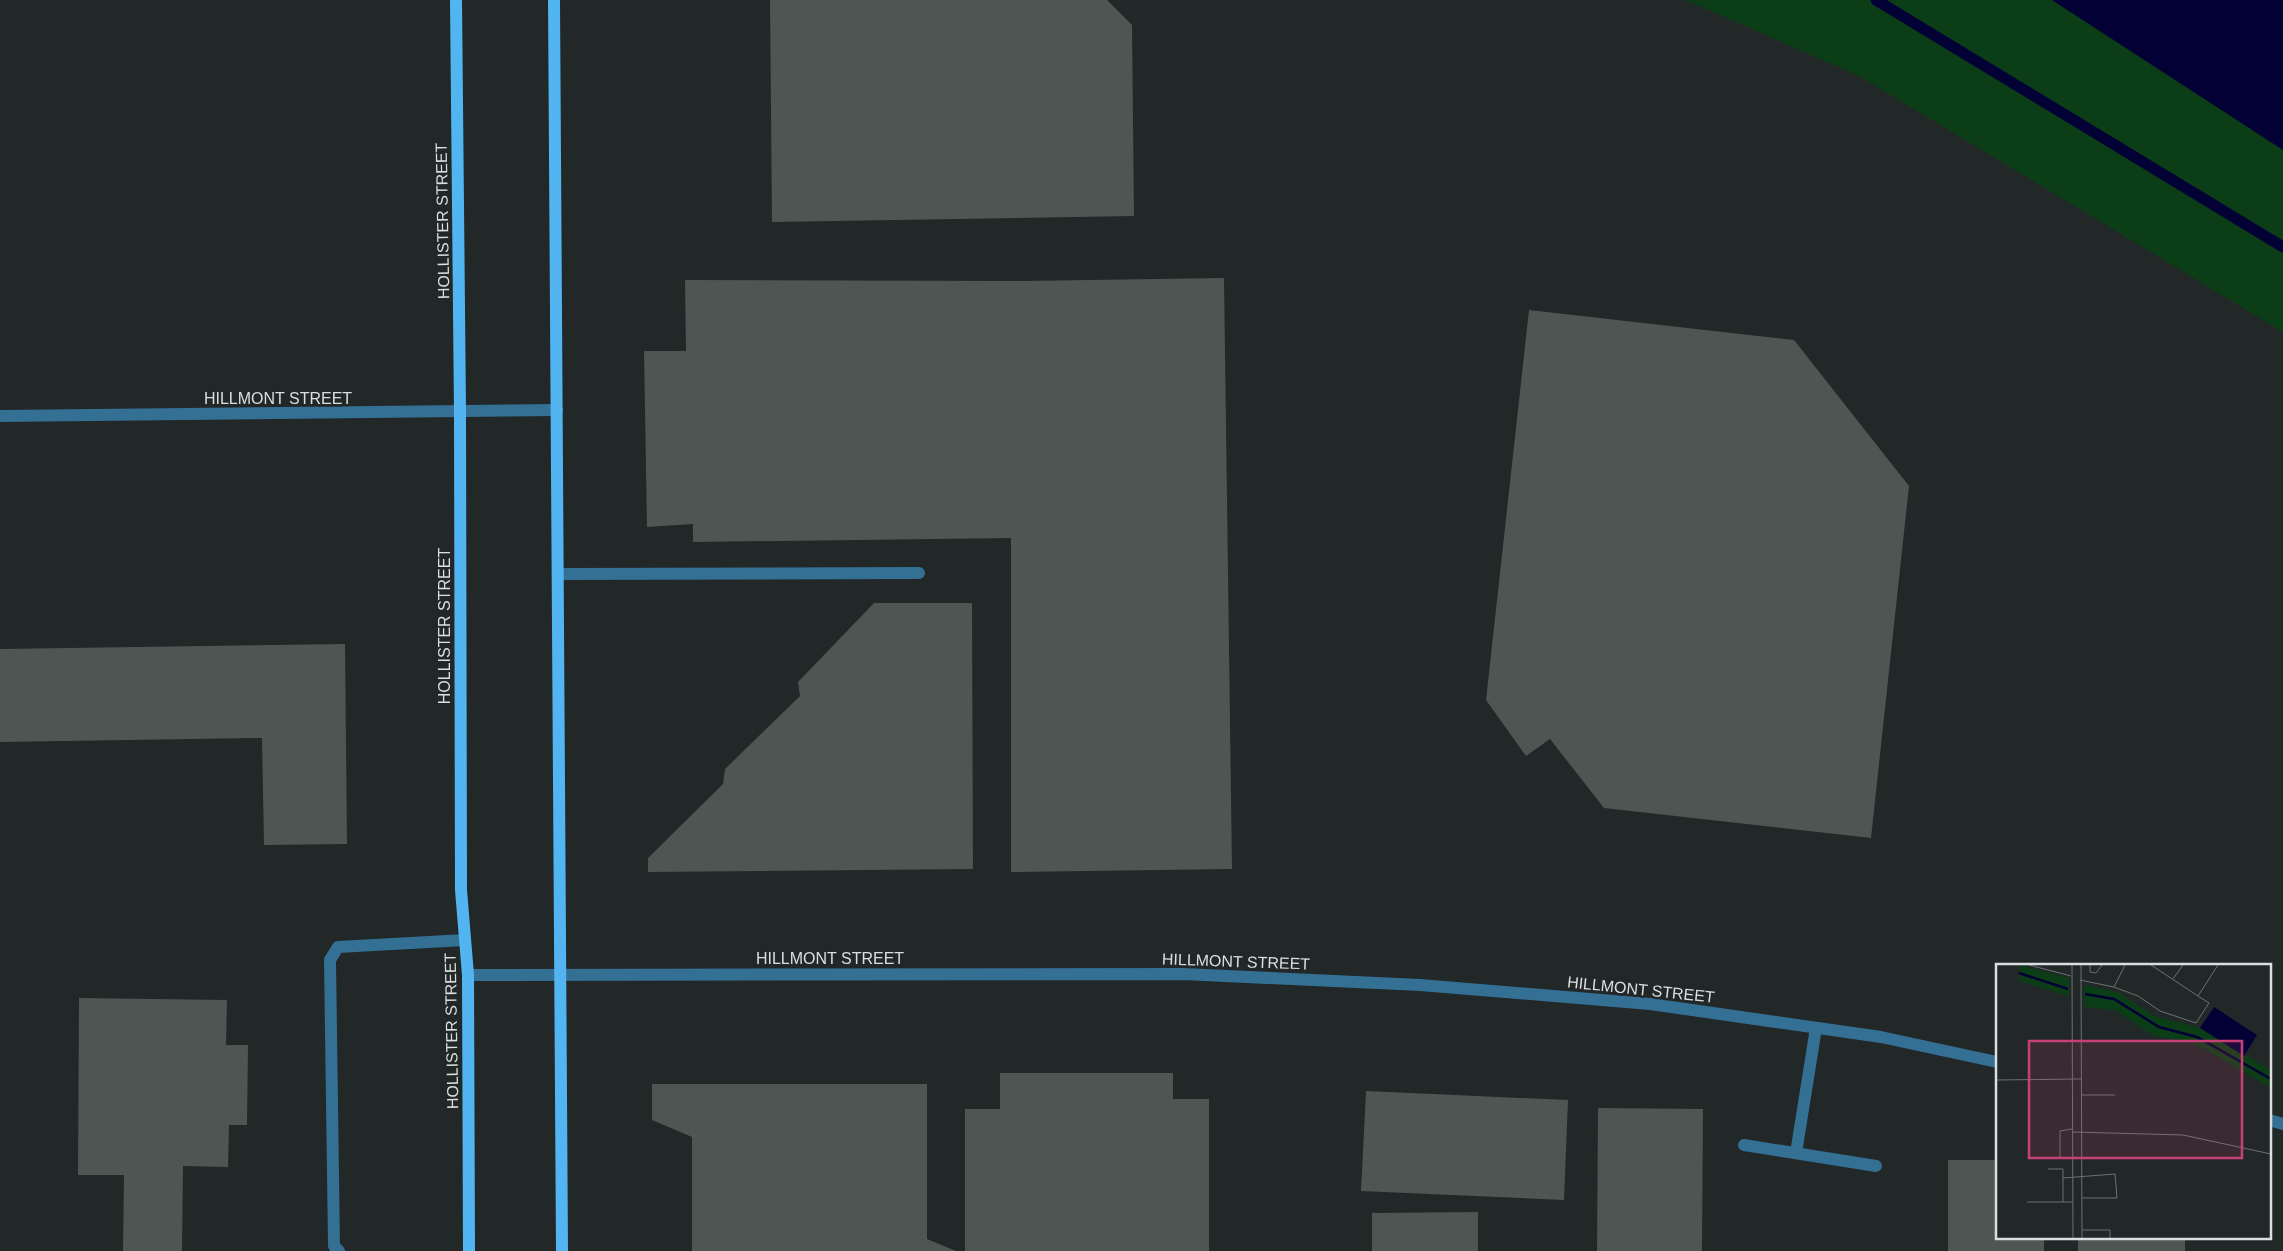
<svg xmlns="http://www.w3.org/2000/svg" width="2283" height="1251" font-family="Arial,sans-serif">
<rect width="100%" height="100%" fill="#222728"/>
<path fill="#0b3e16" d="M1686,0H2052L2283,150V332L1861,77Z"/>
<path fill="#030036" d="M2052,0H2283V150Z"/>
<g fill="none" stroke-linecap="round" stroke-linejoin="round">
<path stroke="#030036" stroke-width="11" d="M1876,0L2283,247"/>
</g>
<path fill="#4f5553" d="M770,0H1107L1132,25L1134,216L772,222Z
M1224,278L1232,869L1011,872V538L693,542V524L647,527L644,351H686L685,280L1022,281Z
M1529,310L1794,340L1909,486L1871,838L1604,808L1550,739L1526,756L1486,700Z
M874,603H972L973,869L648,872V858L723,784L725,769L800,696L798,682Z
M345,644L347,844L264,845L262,738L0,742V649Z
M79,998L227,1000L226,1045H248L247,1125H229L228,1167L183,1166L182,1251H123L124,1175H78Z
M1000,1073H1173V1099H1209V1251H965V1109H1000Z
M652,1084H927V1239L956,1251H692V1137L652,1120Z
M1366,1091L1568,1100L1564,1200L1361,1191Z
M1598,1108L1703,1109L1702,1251H1597Z
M1948,1160H1997V1237H2044V1251H1948Z
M1478,1212V1251H1372V1213Z
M2078,1237H2185V1251H2078Z"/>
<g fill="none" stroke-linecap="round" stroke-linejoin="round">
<path stroke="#346f94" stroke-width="12" d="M0,416L557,410
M558,574L919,573
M468,975L1183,974L1420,985L1650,1004L1881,1037L1997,1062
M2269,1120L2283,1124
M1744,1145L1876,1166
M1796,1153L1816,1028
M339,1251L334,1246L330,960L338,947L465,940"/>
<path stroke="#52b5f2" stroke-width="12" d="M456,0L460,412L461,890L468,975L469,1251
M554,0L562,1251"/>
</g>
<g text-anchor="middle" stroke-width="5" stroke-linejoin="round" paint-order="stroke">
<g font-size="16" fill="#dbdfdf" stroke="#222728">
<text transform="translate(442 221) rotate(-91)" y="6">HOLLISTER STREET</text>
<text x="278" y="404">HILLMONT STREET</text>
<text transform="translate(444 626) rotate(-90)" y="6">HOLLISTER STREET</text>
<text x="830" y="964">HILLMONT STREET</text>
<text transform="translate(1236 961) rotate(2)" y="6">HILLMONT STREET</text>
<text transform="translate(1641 989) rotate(6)" y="6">HILLMONT STREET</text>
<text transform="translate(451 1031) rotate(-91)" y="6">HOLLISTER STREET</text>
</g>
</g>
<g transform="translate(1996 964)">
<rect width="275" height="275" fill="#222728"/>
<path d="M23,1L73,14V32L23,17ZM88,21L122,28L158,52L204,64L275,106V124L207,84L190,77L158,72L119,46L88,43Z" fill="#0b3e16"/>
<path d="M218,43L261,71L248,92L204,64Z" fill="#030036"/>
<path fill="none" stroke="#030036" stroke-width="2.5" d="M23,9L72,25M89,30L118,35L163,63L201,73L275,115"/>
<path fill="none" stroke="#6c7171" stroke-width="1" d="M33,1L75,12M76,1L77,274M85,1L86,274M94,1V8L100,9L106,1M155,1L202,32L222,1M177,15L187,1M84,16L118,23L129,1M118,23L142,32L164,47L200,59L213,39L202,32M0,116L85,115M85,131H119M76,165L64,167V193L77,195M77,168L187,171L275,190M52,205H67V238M67,214L119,210L121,234H86M31,238H77M86,266H114V274"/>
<path fill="#c74075" fill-opacity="0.15" stroke="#c74075" stroke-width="2.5" d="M33,77H246V194H33Z"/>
<rect width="275" height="275" fill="none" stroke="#dbdfdf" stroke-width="2.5"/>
</g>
</svg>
